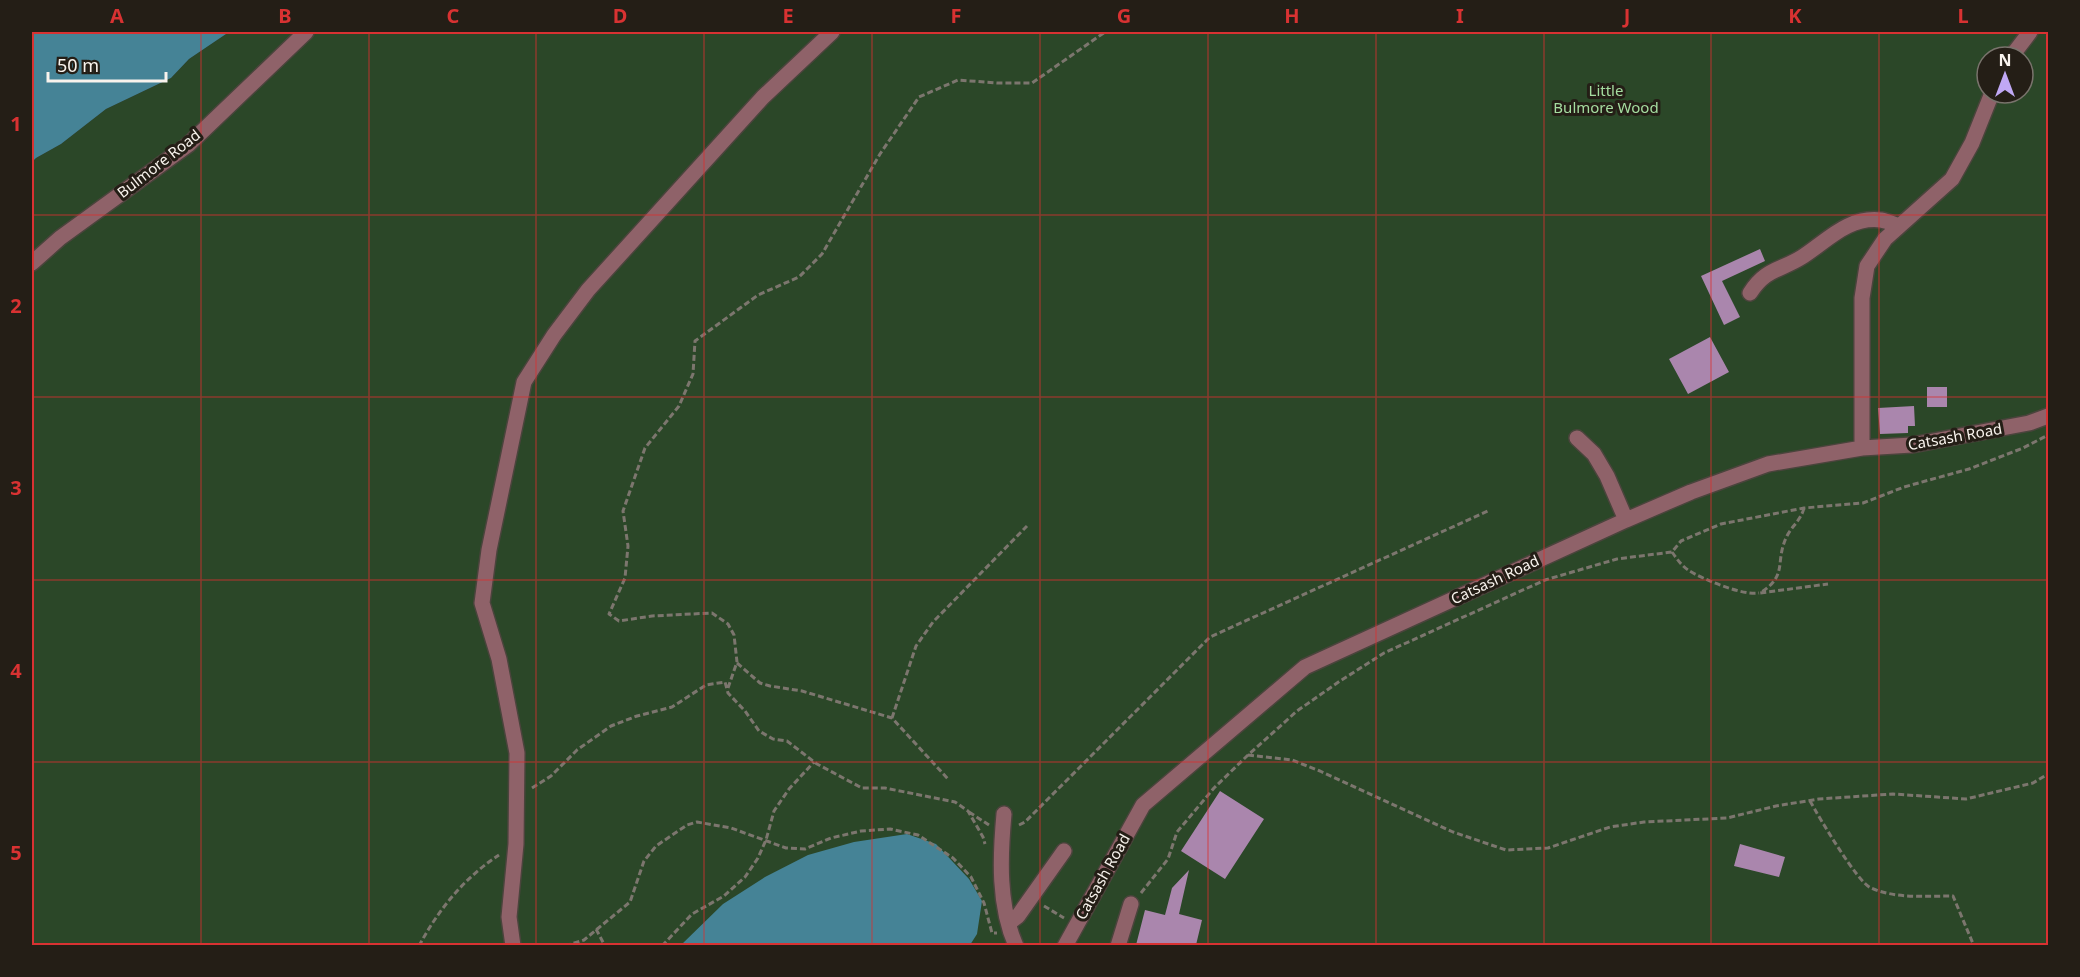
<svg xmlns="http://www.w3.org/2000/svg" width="2080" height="977" font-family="'Noto Sans',sans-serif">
<rect width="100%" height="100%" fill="#2e281f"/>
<path fill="#2b4728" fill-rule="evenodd" d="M229,32H2048V945H32V162L36,158L61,144L106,109L171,78L189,59ZM1987,57H2023V93H1987Z"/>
<path fill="#458396" d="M32,32H229L189,59L171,78L106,109L61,144L36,158L32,162Z
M907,834L936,844L969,879L982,901L977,934L970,945H681L723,904L765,877L808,855L854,842Z"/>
<path fill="#aa86ad" d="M1760,249L1765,261L1722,281L1740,317L1724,325L1701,276Z
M1710,337L1729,372L1688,394L1669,359Z
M1927,387H1947V407H1927Z
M1914,406L1915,426H1908V433L1880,434L1878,408Z
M1220,791L1264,819L1225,879L1181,851Z
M1740,844L1785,857L1779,877L1734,866Z
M1189,870L1179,914L1202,920L1196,945H1136L1145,910L1165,915L1172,888Z"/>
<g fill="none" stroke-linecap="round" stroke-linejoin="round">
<defs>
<path id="minor" d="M2011,57L2030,32
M32,263L60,238L188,145L306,32
M1750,293C1766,268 1780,271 1802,257C1827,241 1848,216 1881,220C1887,221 1893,224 1899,226
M1577,438L1594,454L1607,476L1626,520
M1862,448V298L1867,266L1885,239L1952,179L1972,143L1992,93
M1004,814C1000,857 998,905 1016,946
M1009,923L1018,916L1064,851
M513,946L509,917L516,844L517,753L499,659L482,603L489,550L524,382L554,335L588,290L763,97L832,32
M1065,946L1143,805L1305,667L1626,520L1691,492L1768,464L1862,448L1912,445L2029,423L2048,416
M1118,946L1131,904"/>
</defs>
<use href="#minor" stroke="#4a443c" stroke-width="18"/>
<path stroke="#7c766e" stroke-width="3" stroke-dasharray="6 3" stroke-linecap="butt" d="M1804,508C1801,520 1792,526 1787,536C1774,562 1789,575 1760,593L1828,584
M1672,552C1677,559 1681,565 1688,570C1702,579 1743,596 1759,593
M737,663L760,683L770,686L802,691L892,718L948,779
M728,688L737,662L734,635L728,624L712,613L652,616L619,621L609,614L625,578L628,546L623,511L645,448L679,406L693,374L695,341L758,295L799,277L822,254L880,154L919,97L958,80L997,83H1032L1105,32
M892,718L916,646L933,622L1027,526
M1248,755L1292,760L1320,771L1453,832L1506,850L1548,848L1610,827L1644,822L1727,818L1776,806L1819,799L1893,794L1966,799L2033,783L2048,774
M532,788L551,776L577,750L611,726L637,716L672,707L706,685L725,682L728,693L745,711L759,731L773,739L787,741L817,764L862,788H885L955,802L968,811L983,837L985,844
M1810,801C1819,817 1857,882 1871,888C1896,899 1926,896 1953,896L1974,946
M969,812L989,825
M1019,825L1025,822L1210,637L1490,510
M1141,893L1168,859L1177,832L1214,788L1248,755L1297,711L1340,681L1384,653L1545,580L1617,559L1672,552L1681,541L1721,524L1804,508L1863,503L1904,487L1969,469L2023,448L2048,435
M1044,906L1064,918
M596,929L605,946
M419,946C438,910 465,877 499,855
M565,946L584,940L630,902L644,861L656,846L687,825L697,822L731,828L786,848L805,849L831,838L861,831L890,829L918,835L953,858L971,877L984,903L992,933H997
M662,946L692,914L724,896L745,877L758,858L766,840L774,811L789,789L814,762"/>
<use href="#minor" stroke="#8f6269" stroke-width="15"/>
</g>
<path fill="none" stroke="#d83232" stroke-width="1.5" stroke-opacity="0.55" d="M201,32V946M369,32V946M536,32V946M704,32V946M872,32V946M1040,32V946M1208,32V946M1376,32V946M1544,32V946M1711,32V946M1879,32V946M32,215H2048M32,397H2048M32,580H2048M32,762H2048"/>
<g text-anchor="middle" stroke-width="6" stroke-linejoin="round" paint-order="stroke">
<g font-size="15" fill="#a5dda0" stroke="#241e16">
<text x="1606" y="96">Little<tspan x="1606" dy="17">Bulmore Wood</tspan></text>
</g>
<g font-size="15" fill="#f8f3ed" stroke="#241e16">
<text transform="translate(159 164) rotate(-38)" y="5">Bulmore Road</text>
<text transform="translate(1955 437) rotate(-10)" y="5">Catsash Road</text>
<text transform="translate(1495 580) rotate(-25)" y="5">Catsash Road</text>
<text transform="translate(1103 877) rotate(-61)" y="5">Catsash Road</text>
</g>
</g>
<rect width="2080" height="977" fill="none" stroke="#241e16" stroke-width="66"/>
<g transform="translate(2005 75)"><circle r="28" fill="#241e16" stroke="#79736c" stroke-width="1.5"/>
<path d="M0-4.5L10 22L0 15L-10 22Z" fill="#c0a8f4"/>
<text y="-9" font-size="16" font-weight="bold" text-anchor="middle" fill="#f8f3ed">N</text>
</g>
<path d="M48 72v9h118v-9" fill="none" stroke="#f8f3ed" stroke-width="3"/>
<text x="57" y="72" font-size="18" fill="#f8f3ed" stroke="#241e16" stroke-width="4.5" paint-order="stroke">50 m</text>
<rect x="33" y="33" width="2014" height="911" fill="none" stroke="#d83232" stroke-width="2"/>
<g font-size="20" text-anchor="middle" font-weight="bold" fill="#d83232">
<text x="117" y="23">A</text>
<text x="285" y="23">B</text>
<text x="453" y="23">C</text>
<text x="620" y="23">D</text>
<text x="788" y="23">E</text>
<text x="956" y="23">F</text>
<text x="1124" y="23">G</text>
<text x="1292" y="23">H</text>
<text x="1460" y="23">I</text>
<text x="1627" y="23">J</text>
<text x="1795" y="23">K</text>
<text x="1963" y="23">L</text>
<text x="16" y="131">1</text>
<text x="16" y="313">2</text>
<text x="16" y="495">3</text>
<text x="16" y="678">4</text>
<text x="16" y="860">5</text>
</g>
</svg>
